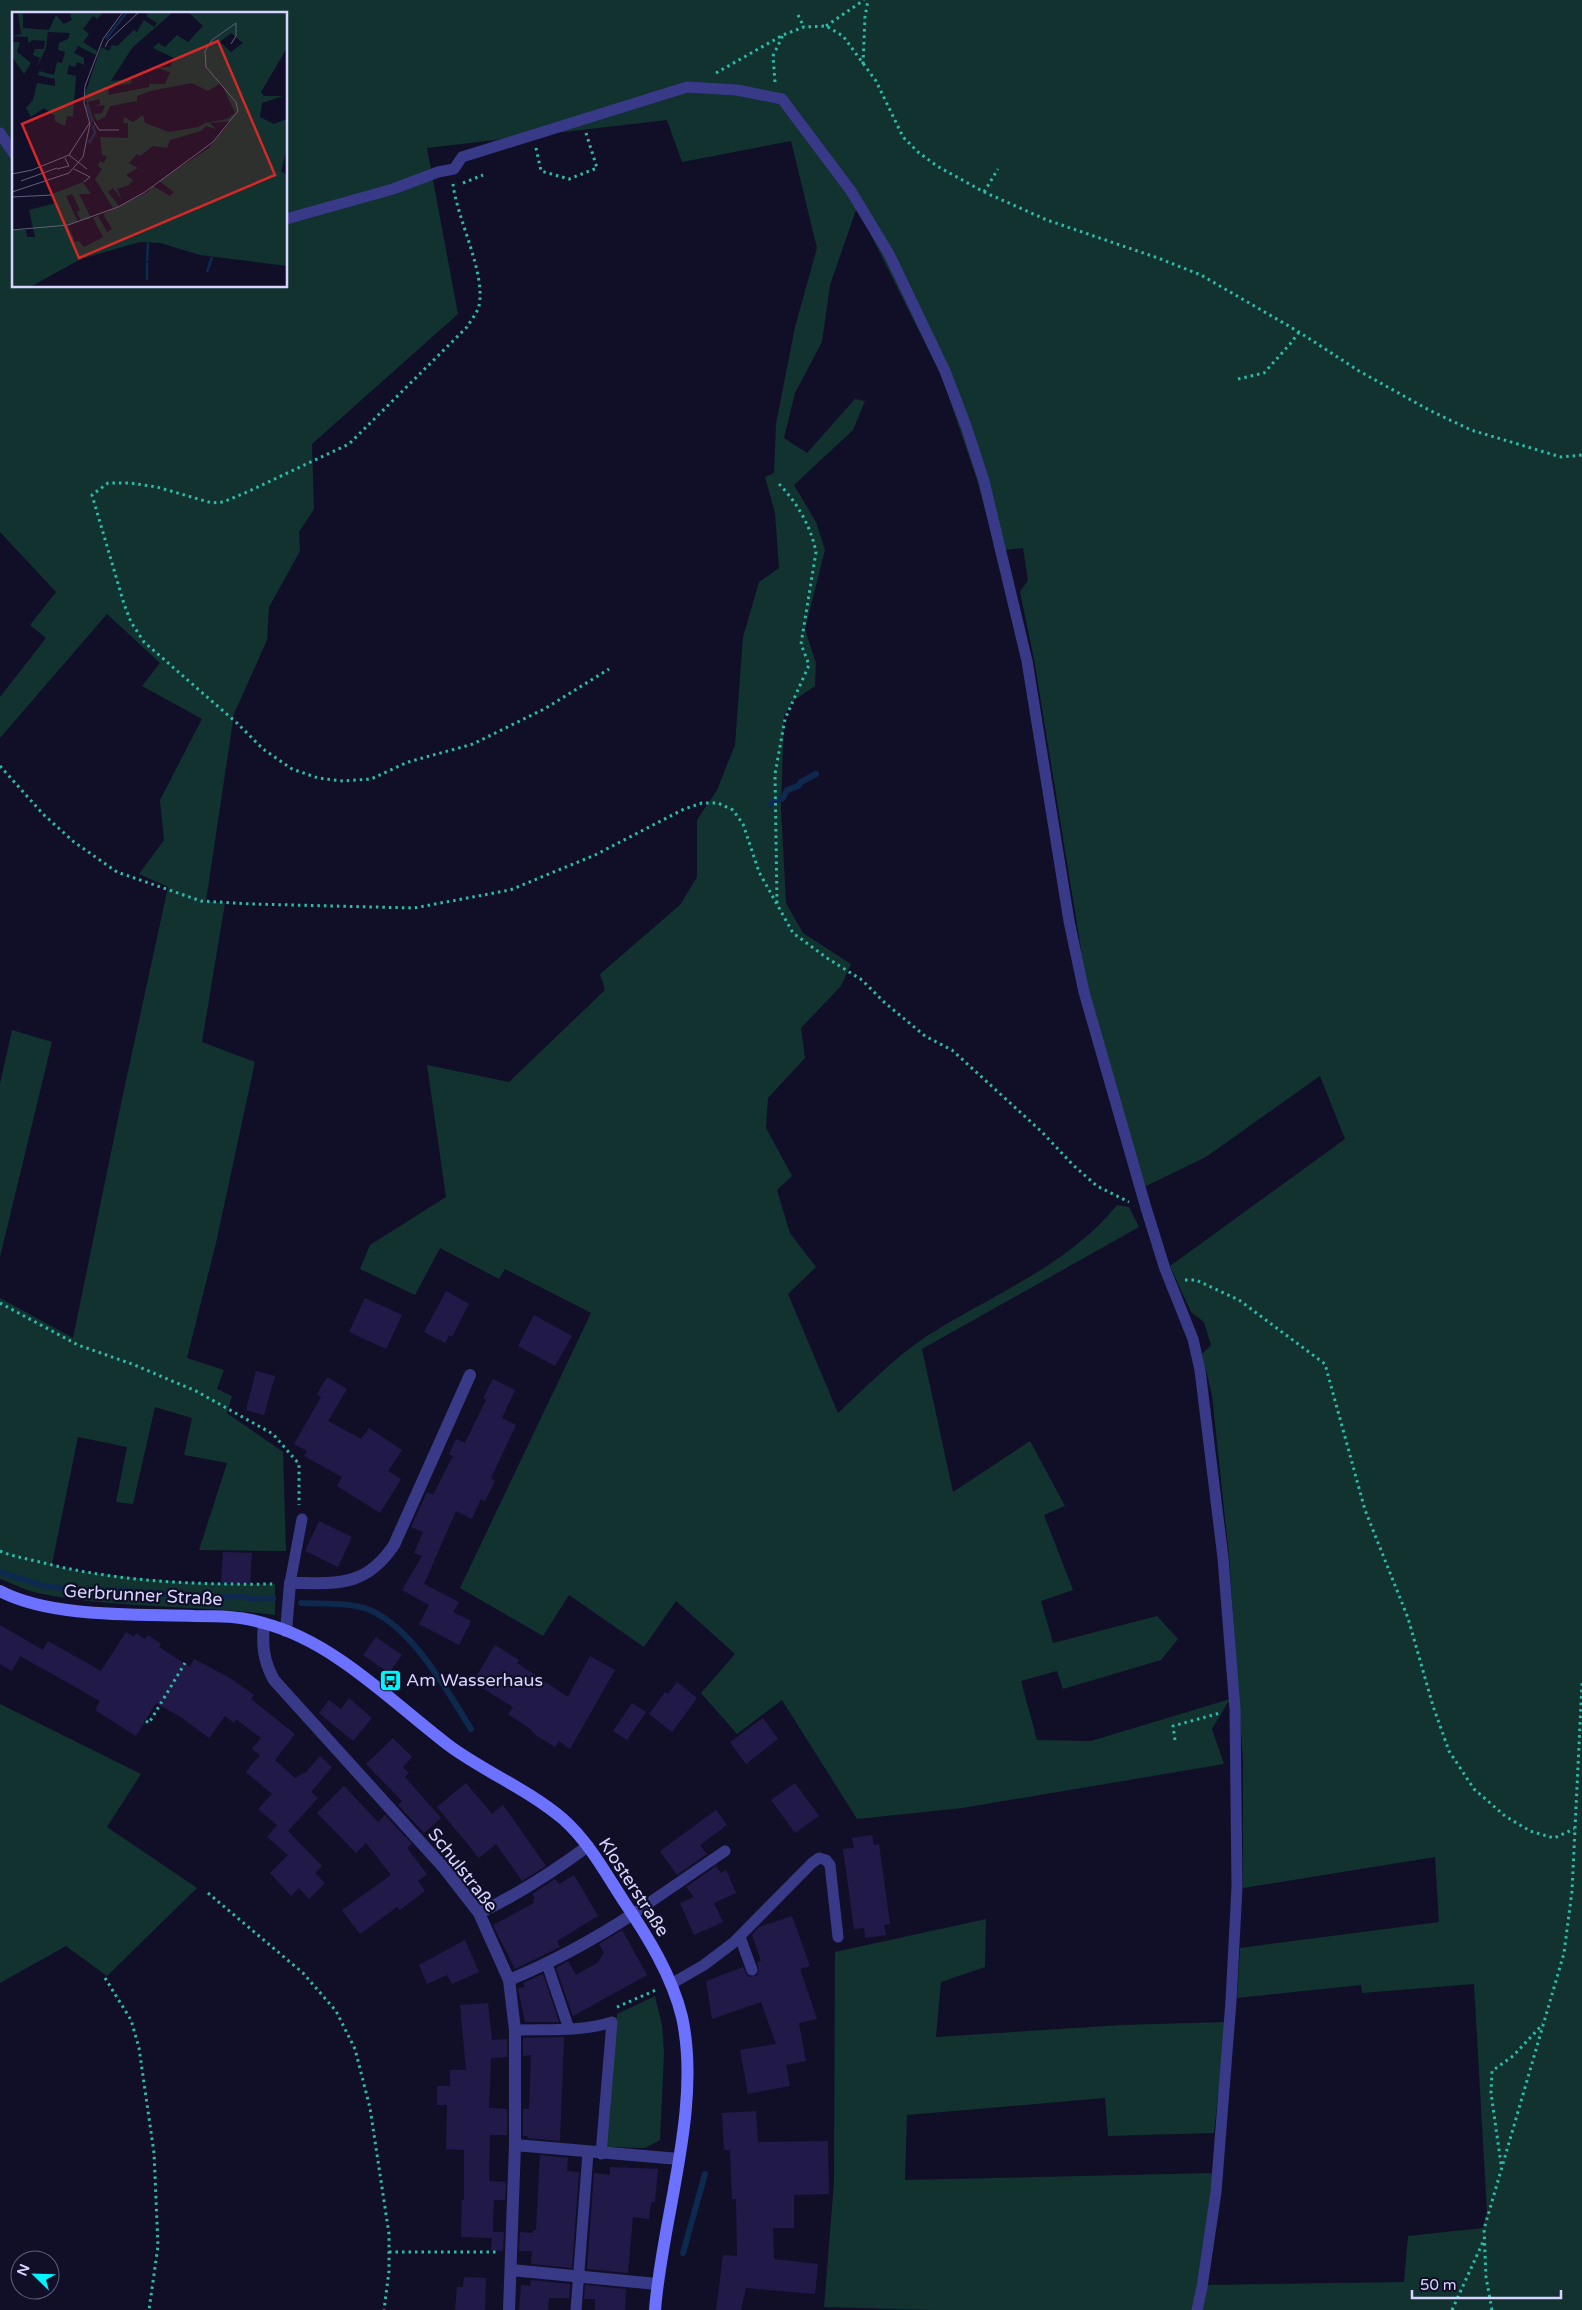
<svg xmlns="http://www.w3.org/2000/svg" width="1582" height="2310" font-family="'Varela Round',sans-serif">
<rect width="100%" height="100%" fill="#110f28"/>
<path fill="#11322f" fill-rule="evenodd" d="M0,0H1582V2310H932L824,2307L834,2182L835,1952L986,1919L985,1967L941,1982L936,2037L1122,2025L1226,2022L1214,2133L1108,2136L1105,2098L907,2115L905,2180L1214,2173L1197,2285L1404,2282L1408,2236L1483,2228L1487,2212L1474,1984L1362,1993L1361,1985L1237,1998L1240,1948L1439,1922L1435,1857L1243,1888V1761L1229,1556L1212,1395L1202,1354L1211,1345L1204,1322L1191,1312L1170,1266L1345,1139L1320,1076L1206,1157L1144,1187L1088,992L1034,659L1020,592L1028,580L1023,548L996,551L977,480L942,377L857,207L830,285L822,342L795,393L784,438L807,453L855,399L865,401L853,430L794,485L816,522L825,550L805,629L816,663L815,686L793,701L784,715L781,808L786,903L803,933L851,964L841,986L801,1028L805,1058L768,1098L766,1128L792,1176L777,1190L790,1233L816,1267L788,1294L838,1413C866,1387 895,1357 927,1336C991,1295 1068,1266 1117,1205L1129,1207L1139,1227L922,1349L953,1492L1030,1441L1065,1506L1044,1515L1073,1590L1041,1601L1053,1643L1157,1616L1178,1639L1161,1660L1063,1689L1057,1671L1021,1681L1037,1740L1091,1741L1230,1699L1212,1729L1224,1764L962,1808L857,1819L782,1700L737,1734L701,1693L735,1654L676,1601L644,1647L569,1595L543,1636L460,1588L591,1313L505,1269L499,1279L440,1248L415,1295L360,1269L370,1245L446,1197L427,1065L509,1082L605,990L600,974L680,905L697,877V820L717,790L735,745L743,637L759,582L779,568L775,513L765,477L774,473L776,424L795,327L817,248L791,141L682,162L667,120L427,148L458,314L312,444L314,509L299,532L300,551L269,607L267,640L234,714L206,901L225,903L202,1042L255,1062L216,1243L187,1358L224,1370L217,1389L232,1396L227,1413L283,1452L286,1551L199,1550L227,1463L184,1455L192,1418L155,1407L133,1504L116,1502L127,1447L78,1437L52,1564C72,1571 93,1573 113,1575C167,1582 221,1585 275,1584V1615C198,1605 120,1609 43,1594C29,1592 14,1584 0,1579V1298L73,1338L122,1099L168,887L139,874L164,840L160,800L202,719L142,686L160,663L107,614L0,738V697L46,638L30,625L56,592L0,532ZM14,14H286V286H14Z
M12,1030L52,1042L0,1257V1084Z
M0,1704L141,1774L107,1827L197,1888L107,1976L66,1946L0,1983Z
M655,1996L662,2025L664,2053L660,2140L645,2148L606,2147L617,2014Z"/>
<g fill="none" stroke-linecap="round" stroke-linejoin="round">
<path stroke="#0d294e" stroke-width="6" d="M771,804L783,798L787,790L798,786L801,782L816,774
M0,1572L44,1586L79,1590H114L216,1598L238,1596L256,1599L273,1598
M301,1603C323,1604 350,1602 370,1610C413,1629 447,1690 471,1729
M683,2253L705,2174"/>
</g>
<path fill="#211a49" d="M446,1291L469,1304L452,1337L449,1335L445,1343L424,1332Z
M365,1298L402,1315L386,1349L349,1332Z
M534,1315L572,1336L555,1366L518,1346Z
M256,1371L275,1376L264,1415L246,1410Z
M327,1377L347,1389L328,1421L361,1439L369,1428L402,1450L388,1471L401,1479L380,1513L337,1486L342,1477L304,1456L307,1451L294,1444L321,1397L317,1394Z
M493,1379L515,1390L502,1418L516,1425L491,1478L495,1481L485,1501L481,1499L472,1519L456,1511L424,1584L459,1602L453,1612L471,1621L459,1645L419,1624L429,1605L402,1590L422,1556L414,1553L423,1532L411,1527L427,1492L433,1495L453,1456L449,1454L456,1439L465,1443L486,1400L483,1398Z
M319,1521L352,1537L338,1567L305,1551Z
M223,1552L252,1553L250,1584L221,1583Z
M0,1625L43,1650L48,1641L101,1671L126,1632L134,1637L136,1633L145,1639L148,1635L161,1644L159,1647L190,1667L194,1659L230,1678L254,1695L251,1699L295,1734L275,1760L295,1778L306,1772L320,1756L332,1767L311,1792L318,1798L288,1831L322,1866L315,1873L325,1883L309,1899L299,1888L291,1896L270,1873L288,1855L267,1837L277,1825L258,1809L272,1794L246,1772L260,1755L252,1749L261,1738L236,1719L234,1723L225,1716L209,1738L182,1718L156,1703L136,1736L95,1710L100,1701L20,1656L12,1671L0,1664Z
M376,1637L402,1655L389,1673L363,1655Z
M495,1645L519,1660L517,1663L568,1697L590,1656L615,1670L570,1749L559,1741L555,1747L537,1736L531,1731L532,1730L508,1714L513,1707L473,1682Z
M677,1682L697,1698L672,1732L649,1714L665,1692L668,1694Z
M349,1698L372,1718L353,1741L319,1713L329,1700L341,1709Z
M632,1703L646,1712L627,1740L613,1731Z
M763,1718L778,1739L746,1764L730,1742Z
M393,1738L412,1757L403,1767L409,1773L405,1777L441,1818L424,1833L398,1805L402,1801L366,1764Z
M466,1783L492,1814L503,1805L546,1866L522,1881L496,1844L479,1858L437,1807Z
M795,1783L819,1816L795,1833L771,1800Z
M344,1786L378,1822L385,1815L412,1844L407,1848L427,1874L418,1881L425,1891L400,1910L397,1907L360,1934L342,1910L391,1875L366,1843L356,1853L317,1813Z
M716,1810L727,1825L700,1845L707,1854L677,1875L660,1851Z
M872,1835L874,1845L879,1844L890,1924L884,1925L886,1935L865,1938L864,1928L854,1929L843,1849L854,1848L852,1838Z
M716,1866L721,1873L726,1870L736,1893L714,1903L723,1922L694,1935L680,1903L694,1897L686,1887Z
M574,1875L598,1916L557,1941L560,1947L515,1969L493,1925L534,1903L533,1900L535,1898L532,1894L555,1879L559,1884Z
M792,1916L810,1966L800,1969L817,2019L799,2023L806,2061L786,2065L790,2086L748,2094L740,2050L776,2044L761,2002L712,2019L706,1981L743,1967L748,1976L751,1977L757,1975L759,1971L757,1962L761,1961L752,1935L759,1927Z
M622,1930L647,1975L573,2016L556,1968L568,1961L576,1975L597,1963L604,1953L599,1944Z
M465,1940L479,1972L452,1984L447,1975L427,1984L419,1965Z
M543,1974L559,2022H525L518,1988L525,1987L523,1983Z
M488,2003L492,2040L507,2039V2057L491,2058L489,2108L507,2109V2135H490L489,2181L506,2182L505,2200H494L493,2216V2232H504L503,2251L491,2250L492,2238L461,2237L462,2200H464V2150L446,2149L447,2105H437V2086H450V2070H466L460,2005Z
M564,2037L560,2141L528,2138V2136H523V2109H529L531,2055L523,2056V2038Z
M756,2111L758,2142L828,2141L829,2194L794,2195V2228H773L774,2259L818,2264L815,2294L746,2288L741,2310H716L723,2255L737,2256L736,2199H732L730,2150H724L722,2113Z
M540,2155L568,2158L567,2171L579,2172L572,2268L531,2264L532,2251H519L520,2232L533,2233V2230H536Z
M610,2167L658,2169L655,2202H651L649,2219L633,2217L628,2273L587,2269L594,2173L610,2175Z
M464,2277L486,2278L485,2310H455L457,2287H463Z
M531,2280L570,2284L569,2298H549L548,2310H519L521,2285L530,2286Z
M585,2285L626,2289L625,2310H595V2299H584Z"/>
<g fill="none" stroke-linecap="round" stroke-linejoin="round">
<path stroke="#2bbdab" stroke-width="3" stroke-dasharray="2.5 4" stroke-linecap="butt" d="M798,15L804,27
M826,26L864,0
M863,64L865,17L868,0
M716,73L783,35L804,27L826,26L843,36L876,81L903,137L918,152L937,166L984,192L1047,220L1158,258L1201,275L1299,332L1359,371L1429,410L1471,430L1561,457L1582,455
M775,82L773,56L783,35
M536,148L541,171L569,179L597,168L586,133
M463,183L483,175
M453,184C457,219 486,273 479,306C477,313 471,320 467,327L349,444L247,492L223,502L212,503L157,487L130,483H108L92,495L124,604L131,622L144,642L237,723L263,749L292,769L318,778L343,781L371,779L408,762L473,744L546,708L609,669
M984,192L998,169
M1238,379L1264,373L1290,344L1299,332
M0,766L43,814L74,842L117,872L201,901L252,904L414,908L510,890L595,855L684,809L702,803H718L733,810L743,824L759,872L793,933L827,958L862,980L884,1002L925,1036L952,1050L1042,1132L1073,1165L1097,1186L1129,1202
M777,903L775,774L785,719L809,665L801,644L816,552C811,526 796,501 778,483
M1185,1280H1196L1239,1300L1325,1364L1365,1510L1408,1618L1433,1706L1449,1751L1474,1789L1505,1816L1530,1831L1554,1838L1574,1829
M0,1303L78,1345L132,1364L196,1391L273,1434L299,1464V1505
M0,1551C14,1557 29,1559 44,1563C119,1582 198,1585 275,1584
M146,1721L149,1723L185,1663
M1175,1740L1173,1726L1220,1713
M208,1893L303,1973L336,2011L355,2049L370,2108L389,2234V2271L384,2310
M105,1978L131,2020L139,2048L154,2153L158,2246L149,2310
M617,2007L656,1990
M1501,2164L1491,2093L1492,2071L1513,2056L1543,2024
M389,2252H496
M1452,2310L1483,2242
M1492,2310L1486,2277L1484,2229L1564,1953L1572,1891L1582,1683"/>
<path stroke="#383a88" stroke-width="11" d="M0,133L14,154
M286,219L393,189L438,172L454,169L462,157L687,87L737,90L782,99L851,191L889,254L945,371L966,426L984,481L1027,661L1069,921L1084,992L1146,1208L1165,1269L1193,1339L1200,1370L1223,1558L1235,1709L1237,1887L1231,2001L1216,2192L1202,2287L1197,2310
M290,1583L302,1519
M633,1914L725,1851
M740,1937L752,1970
M547,1964L569,2029
M671,1984L704,1965L733,1943L812,1863L819,1858L826,1860L830,1865L838,1937
M515,2030C547,2029 581,2032 612,2022L601,2154
M576,2310L588,2153"/>
<path stroke="#383a88" stroke-width="12" d="M264,1623C262,1645 263,1660 274,1680L444,1868L479,1913L509,1980L515,2030V2145L509,2310
M286,1631L290,1583C337,1583 365,1588 394,1545L470,1375
M479,1913C519,1894 553,1872 588,1846
M509,1980C553,1962 593,1940 633,1914
M515,2145L679,2159
M511,2270L657,2284"/>
<path stroke="#6c72ff" stroke-width="12" d="M0,1591C51,1618 137,1614 194,1616C218,1616 241,1616 263,1623C334,1641 394,1704 451,1747C487,1773 529,1790 563,1819C589,1842 606,1874 625,1903C648,1937 672,1976 682,2017C702,2108 662,2218 655,2310"/>
</g>
<defs>
<symbol id="bus-square" viewBox="-11 -11 22 22"><rect x="-9" y="-9" width="18" height="18" rx="4" fill="#01f5ff" stroke="#110f28"/><path d="M-5-6H5V4H4V6H2V4H-2V6H-4V4H-5ZM-3.5-4V0h7V-4ZM-3.5 1.2v1.5H-2V1.2ZM2 1.2v1.5H3.5V1.2Z" fill="#111"/></symbol>
</defs>
<g fill-rule="evenodd">
<use href="#bus-square" x="378" y="1668" width="25" height="25"/>
</g>
<g text-anchor="middle" stroke-width="4.5" stroke-linejoin="round" paint-order="stroke">
<g font-size="18" fill="#d7d5ff" stroke="#110f28">
<text transform="translate(143 1595) rotate(3)" y="6">Gerbrunner Straße</text>
<text transform="translate(463 1870) rotate(52)" y="6">Schulstraße</text>
<text transform="translate(634 1887) rotate(57)" y="6">Klosterstraße</text>
</g>
<g font-size="18" fill="#d7d5ff" stroke="#110f28" text-anchor="start">
<text x="406" y="1686">Am Wasserhaus</text>
</g>
</g>
<g transform="translate(12 12)">
<rect width="275" height="275" fill="#110f28"/>
<path d="M6,0L11,2V16L37,18L44,3L52,12L60,8L58,3L60,0L91,1L85,7L81,4L71,17L77,22L71,30L85,39L84,43L66,34L62,41L72,46V53L65,50L63,55L57,53L55,62L64,64L61,105L55,104L53,114L43,109V104L32,96L19,105L14,96L21,88L25,71L43,74V67L26,63L27,59L42,63L45,50L50,51L53,40L46,38L47,31L56,27L58,21L36,20L34,36L25,55L28,46L21,43L23,37H32L33,29L21,28L16,31V25L0,24L9,22ZM137,0H161L120,36L99,69L119,67L120,71L97,75L96,83L137,75V72H153L158,60L142,55H158L162,46L141,36L146,31L153,35L165,23L176,30L191,14L176,0H275V36L249,80L252,84H271L250,91L248,105L262,112L275,107V136L269,159L275,163V254L188,243L148,231L128,230L69,247L18,275H0V218H14L15,225H23L17,198L44,191L40,182L71,170L79,182H67L79,206L69,209L65,200L68,198L60,182L54,184L66,210L56,213L63,230L67,229L72,235L91,225L81,206L86,204L95,220L100,217L91,202L136,180L141,174L158,184L162,180L147,169L197,136L219,109L198,111L204,117L194,114L189,119L158,128L155,136L141,134L128,144L125,142L117,151L126,156L145,168L125,156L114,163L121,168L117,173L105,177L110,188L101,176L96,180L107,194L101,196L83,167L90,157L86,154L88,149L92,151L95,144L90,143L88,125L116,126V111H111L112,105L121,110L131,103L133,111L157,120L186,115L193,111L215,107L223,101L209,71L196,79L180,71L138,79L125,84V89L98,94L93,105L85,109L82,102L90,101L93,93L83,94L88,92L87,87L76,90L82,109L79,110L73,82L89,35L97,39L100,33L105,34L122,18L125,20L132,8L142,15L145,11L134,4ZM219,21L231,31L219,40L208,30ZM0,30H8L5,40L19,51L12,62L0,45Z" fill="#11322f" fill-rule="evenodd"/>
<path fill="none" stroke="#0d294e" stroke-width="2.5" d="M94,27L115,0M74,93L81,110M77,131L83,121L81,113M135,249L136,231M135,250V268M195,260L200,245"/>
<path fill="none" stroke="#605e7e" stroke-width="1" d="M93,35L96,29L127,0M82,110L87,118H107M57,143L75,157M45,157L57,154L53,146M62,157L78,165L72,170M0,162L20,158L57,143L78,110M9,169L45,156M0,180L57,161L71,145L78,112L72,91L73,74L91,27L111,0M0,185L40,183M0,218L56,213L106,195L133,180L201,130L226,99L224,90L194,55L193,39L200,28L224,11V24L219,32"/>
<path fill="#d62828" fill-opacity="0.15" stroke="#d62828" stroke-width="2.5" d="M206,29L263,163L67,246L10,112Z"/>
<rect width="275" height="275" fill="none" stroke="#d7d5ff" stroke-width="2.5"/>
</g>
<g transform="translate(35 2275) rotate(293)"><circle r="24" fill="#110f28" stroke="#605e7e"/>
<path d="M0-4L9 19L0 12L-9 19Z" fill="#01f5ff"/>
<text y="-8" font-size="14" font-weight="bold" text-anchor="middle" fill="#d7d5ff">N</text>
</g>
<path d="M1412 2290v8h149v-8" fill="none" stroke="#d7d5ff" stroke-width="2.5"/>
<text x="1420" y="2290" font-size="15" fill="#d7d5ff" stroke="#110f28" stroke-width="4" paint-order="stroke">50 m</text>
</svg>
